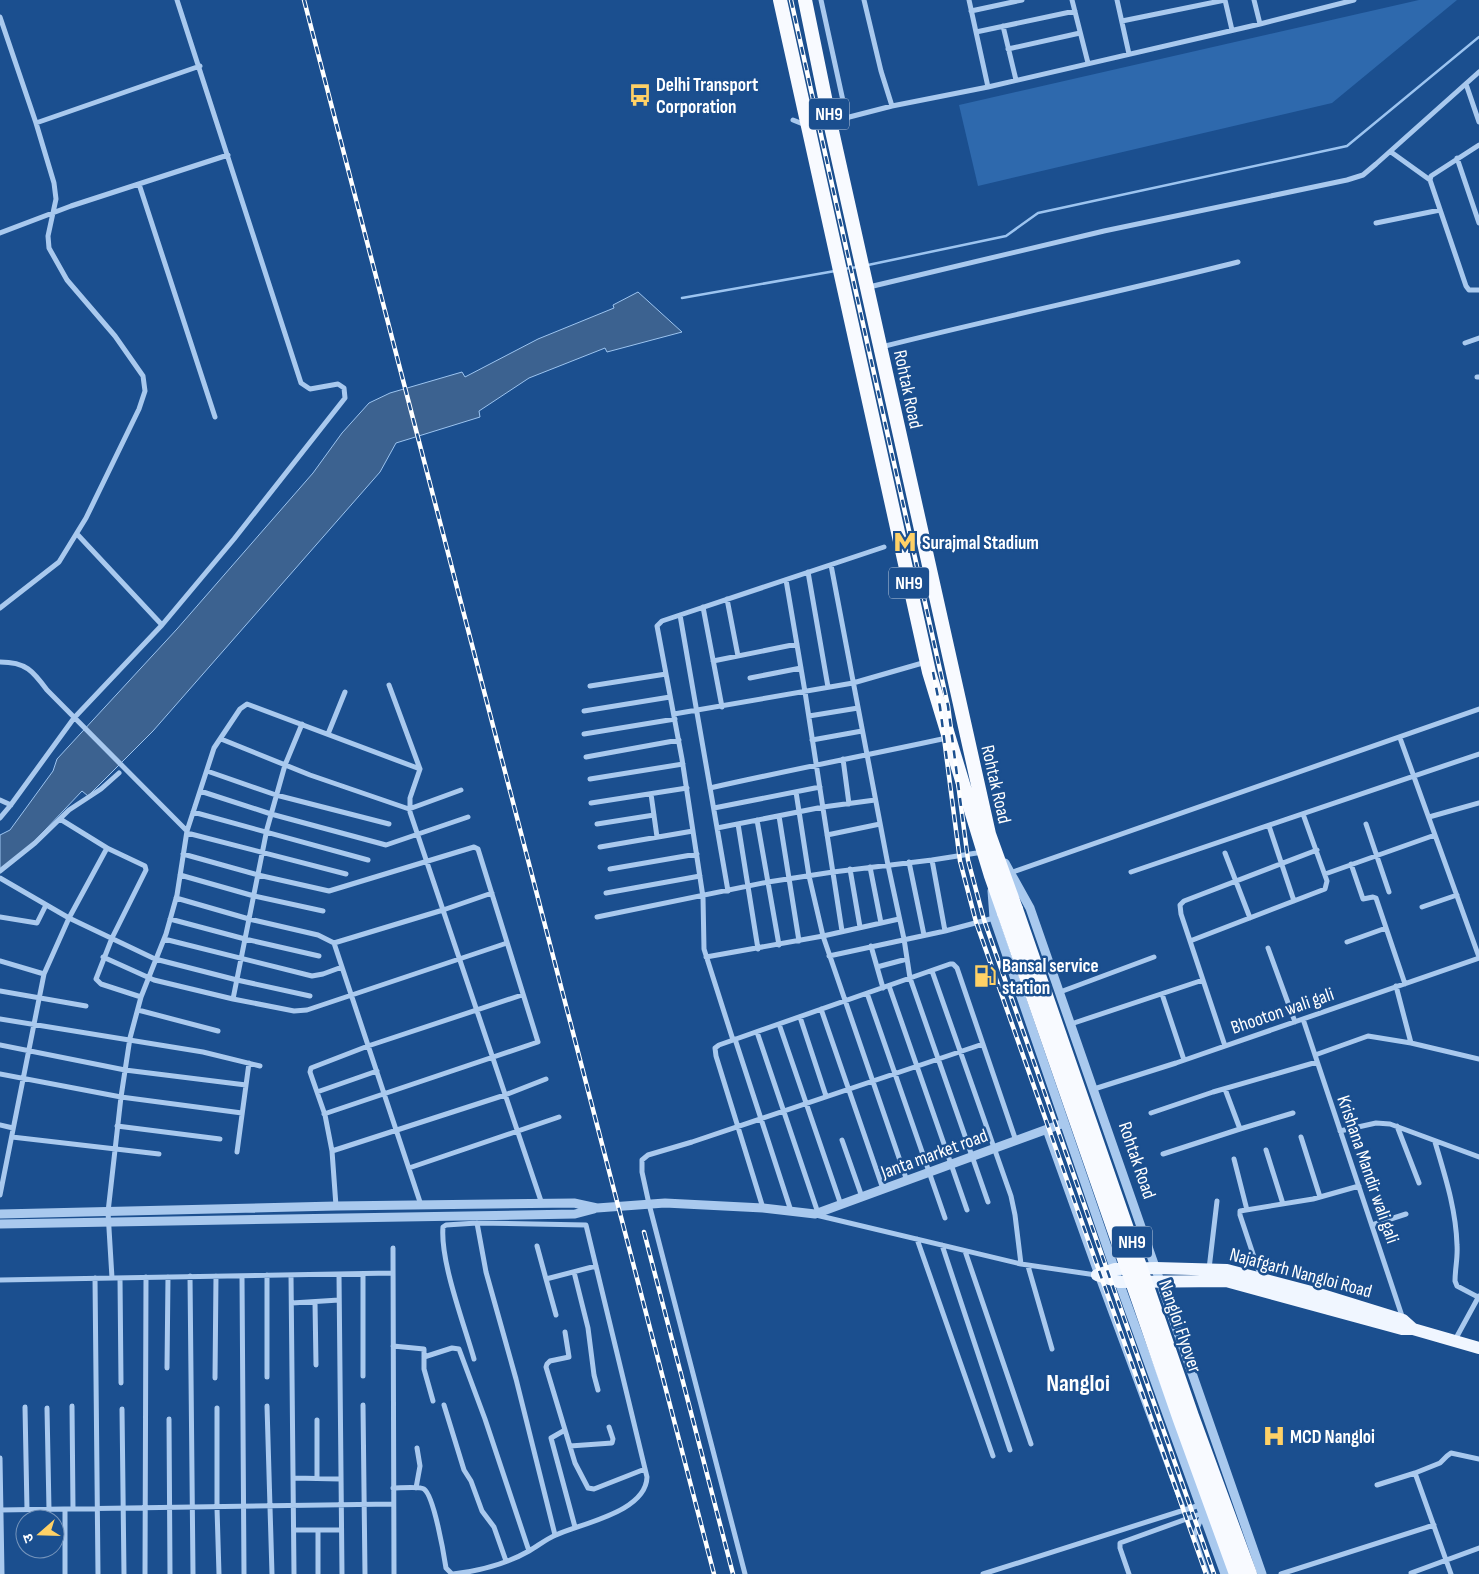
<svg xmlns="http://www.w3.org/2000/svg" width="1479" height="1574" font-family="'Sofia Sans Condensed','Noto Sans Devanagari',sans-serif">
<rect width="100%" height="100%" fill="#1b4f8f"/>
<path fill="#2e69ad" d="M1419,0H1457L1332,103L978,186L959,105Z"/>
<path fill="#3c6290" stroke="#9cc4f0" d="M638,292L682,332L607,352L605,348L529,378L479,411L480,417L396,443L380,472L153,731L88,796L82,791L28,848L0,869V835L10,830L53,771L57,759L177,629L313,473L342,433L369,403L390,393L462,372L465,377L538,339L614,308L613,305Z"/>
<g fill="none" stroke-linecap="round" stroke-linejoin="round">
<path stroke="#9cc4f0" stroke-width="2.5" d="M868,265L1006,236L1038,213L1347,146L1479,37
M843,269L858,267
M682,298L835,271"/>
<path stroke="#a9c9ee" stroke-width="5" d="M821,0L847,119
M864,0L881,71L892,106
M969,0L988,87
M1072,0L1088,63
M1117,0L1129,54
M1254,0L1260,24
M971,11L1022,0
M0,17L36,123L54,183L56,199L48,236L49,248L67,280L115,336L143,376L145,391L139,409L86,518L59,562L0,608
M1122,21L1225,0L1232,30
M1003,26L1016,80
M976,32L1075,11
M1008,49L1080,33
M1466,84L1479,122
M793,120L808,126L830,122L892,106L988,87L1260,24L1354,0
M36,123L200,66
M1479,145L1431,176L1430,180L1466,286L1469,290H1479
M1391,152L1430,180
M1457,158L1479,223
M139,184L215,417
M1376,223L1440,210
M0,233L71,206L228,155
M869,287L1104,231L1347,180L1363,175L1376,164L1479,72
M1465,343L1479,338
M881,347C1000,317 1120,292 1238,262
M1477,377H1479
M77,534L162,625
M831,565L888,865L904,939L910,978L988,1202
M808,572L828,687
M786,580L805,692L842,931
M727,599L738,656
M703,607L722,707
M680,615L728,891
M713,661L797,644
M0,662C26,662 33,671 47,690L187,831
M750,678L801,668
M389,685L420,769L410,798V812L542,1204
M590,686L666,674
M584,711L670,697
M674,714L853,683L926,662
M809,716L858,708
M328,734L345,692
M584,734L675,719
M1400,738L1479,957
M221,739L310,775L409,809L461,790
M812,740L862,731
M586,757L679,740
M843,759L849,804
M207,771L276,795L389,824
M590,779L683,764
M710,788C789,770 868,755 947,738
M200,791L271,814L386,845L468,817
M796,792L809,876L823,936L907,1181
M651,794L657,837
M0,800L11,805
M591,803L687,788
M714,808L820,787
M193,812L368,860
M779,816L799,941
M1429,817L1479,803
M0,818L10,806L74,718L162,625L234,539L345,398L344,388L338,384L310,389L301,383L177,0
M757,820L779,945
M597,824L654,815
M738,824L758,949
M1366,824L1389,892
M1269,826L1294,901
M717,828L823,807L875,800
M187,833L346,874
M827,835L880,824
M600,847L693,831
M107,848L145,866L146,870L112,938L96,979L101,984L141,997
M1225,853L1250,918
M183,854L258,875L329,891L474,847L478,849L538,1042L324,1114
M932,860L945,931
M909,862L924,935
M1351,864L1363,899L1373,897L1376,898L1405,984
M870,867L881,923
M610,869L697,854
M850,869L860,927
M0,871L35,843L69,810L101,789L119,773
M1131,872L1479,754
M1010,873L1479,709
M1325,874L1435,835
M180,875L254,896L323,911
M0,878L69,918L155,959L237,980L310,996
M606,893L700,876
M176,898L249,919L318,935L334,943
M1422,907L1457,895
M0,917L37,923L46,905
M597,917L768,882L833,872L932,860L983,852
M170,919L245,939L319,956
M164,939L312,976L323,974L342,967
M1190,941L1325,889L1327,881L1303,814
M1347,942L1386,928
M871,946L883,988
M1268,948L1295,1022
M829,956L945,931L994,918
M103,957L154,980L233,999L294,1011L307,1010L507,943
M706,957L823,936L899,919
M0,961L44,974
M877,967L907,959
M932,971L1011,1196L1015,1215L1021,1264
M889,986L967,1210
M1396,986L1411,1043
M0,991L86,1006
M1060,992L1154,957
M867,993L945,1218
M1162,994L1184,1060
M233,999L267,829L285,765L302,724
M821,1009L883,1189
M138,1010L218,1031
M800,1017L826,1096
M0,1019L203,1052L260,1066
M1303,1019L1403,1319
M779,1024L841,1205
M1071,1024L1203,980
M757,1032L818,1213
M735,1039L791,1211
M733,1040L704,949L703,897L682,759L657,626L662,621L884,547
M0,1045L125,1070L246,1085
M1225,1046L1181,914L1180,905L1184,901L1317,850
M1315,1055L1368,1036L1411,1043L1479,1059
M0,1074L121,1097L242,1113
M1094,1089L1176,1063L1479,958
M317,1092L377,1071
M1151,1113L1213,1092L1317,1062
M0,1125L13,1128
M117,1126L220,1139
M1397,1126L1419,1183
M1240,1129L1293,1113
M1045,1130L1097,1275L1184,1510
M1340,1131L1376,1123L1390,1124L1479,1157
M12,1137L159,1154
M1301,1137L1320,1197
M842,1140L862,1197
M1435,1142C1445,1176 1456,1209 1457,1245C1458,1257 1455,1269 1455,1281L1457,1286L1478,1297
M1266,1150L1283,1204
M332,1151L505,1095L546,1079
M237,1152L249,1063
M1163,1154L1240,1129L1225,1089
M1234,1159L1247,1210
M409,1168L559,1117
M0,1195L44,974L69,918L107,848L60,819
M421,1205L334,943L443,910L492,893
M336,1206L332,1151L325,1115L310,1072L311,1068L368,1046L522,995
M763,1208L716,1056L715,1048L719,1045L950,964H953L957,968L1016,1141
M816,1215L1021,1264L1096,1275
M477,1223L486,1272L516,1379L555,1535
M1372,1225L1406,1214
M917,1239L993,1456
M942,1245L1010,1450
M537,1246L546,1279
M393,1248L394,1574
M965,1251L1031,1444
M1028,1266L1052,1349
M1209,1269L1217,1201
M574,1272L588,1328L594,1375L598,1390
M339,1274L342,1574
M363,1274V1376
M291,1275L294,1574
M190,1276L193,1574
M242,1276L244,1574
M95,1278L98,1574
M112,1278L108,1212L121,1097L130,1038L141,997L166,934L177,895L187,831L214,748L240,709L247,704L420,769
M120,1278L121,1383
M1261,1278L1240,1215V1211L1313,1199L1359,1186
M0,1280L392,1273
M315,1302L316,1365
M292,1303L339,1300
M556,1315L546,1279L596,1266
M565,1332L569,1357L550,1361L547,1364L546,1367L575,1463L588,1488L594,1489L645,1469
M1455,1340L1479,1296
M393,1346L424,1349V1369L433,1401
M424,1357L452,1348L459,1349L485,1419L529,1551
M167,1368L168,1277
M267,1377V1275
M215,1378L216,1276
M363,1405L365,1574
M444,1405L464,1470L471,1481L482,1511L494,1527L506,1561
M72,1406L73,1509
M267,1406L272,1574
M25,1407L27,1510
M47,1408L49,1510
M217,1408V1508L219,1574
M122,1409L124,1574
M169,1419L170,1574
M565,1430L551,1438L575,1527
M570,1446L612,1443L613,1439L609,1427
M0,1458L2,1574
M1415,1473L1440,1463L1447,1456L1451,1453L1479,1459
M294,1478L340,1479
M317,1478V1420
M1377,1485L1415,1473L1451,1574
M393,1488C400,1488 420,1486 424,1489C434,1496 444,1555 446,1568L452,1574
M416,1488L420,1466L417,1448
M0,1510L393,1504
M1203,1514L1194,1536L1207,1574
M294,1530H341
M1411,1573L1479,1548
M65,1574V1509
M145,1574L146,1277
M318,1574V1530
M453,1574C479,1571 506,1564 529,1551C538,1546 546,1539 556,1535C582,1523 646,1512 647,1477L586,1225L477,1223L446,1225L443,1227C440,1261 464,1324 474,1359
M745,1574L649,1204L642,1172V1160L648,1155L692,1142L983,1044
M983,1574L1200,1505
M1129,1574L1120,1548V1543L1203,1513
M1281,1574L1434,1525"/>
<path stroke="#a9c9ee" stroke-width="9" d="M1005,863L1030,908L1262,1574
M992,891L994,918L1015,979L1119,1282L1225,1574
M0,1214L336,1206L574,1203L597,1208L665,1203L763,1208L815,1214L1064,1123
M0,1224L575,1214L594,1209"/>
<path stroke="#f0f6ff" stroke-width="12" d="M1097,1275L1119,1282L1226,1281L1402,1329H1413L1479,1348
M1097,1275L1115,1269L1156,1268L1227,1270L1319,1294L1403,1320L1413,1329"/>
<path stroke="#f8faff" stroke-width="14" d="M780,0L929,672L991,876L1004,913
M805,0L830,122L989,834L1016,909"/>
<defs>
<path id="rail" d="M304,0L714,1574
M791,0L948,706L968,860L984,920L1214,1574
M933,672L940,707L960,861L976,922L1206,1574
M644,1232L733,1574"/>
</defs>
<use href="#rail" stroke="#fff" stroke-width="4.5"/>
<use href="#rail" stroke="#1b4f8f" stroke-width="2.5" stroke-dasharray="8" stroke-linecap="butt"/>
<path stroke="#f8faff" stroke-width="14" d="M1016,909L1192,1416L1250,1574
M1004,913L1180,1420L1236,1574"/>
</g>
<defs>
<symbol id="bus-bare" viewBox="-9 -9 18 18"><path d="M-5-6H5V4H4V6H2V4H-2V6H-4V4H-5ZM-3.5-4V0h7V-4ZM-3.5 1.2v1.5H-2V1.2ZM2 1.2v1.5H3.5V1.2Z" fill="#ffd166" stroke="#1b4f8f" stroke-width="2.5" paint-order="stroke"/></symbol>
<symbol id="metro-bare" viewBox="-9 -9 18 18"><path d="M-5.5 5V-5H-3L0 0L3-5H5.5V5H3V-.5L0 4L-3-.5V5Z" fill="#ffd166" stroke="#1b4f8f" stroke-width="2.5" paint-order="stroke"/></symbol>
<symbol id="fuel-bare" viewBox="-9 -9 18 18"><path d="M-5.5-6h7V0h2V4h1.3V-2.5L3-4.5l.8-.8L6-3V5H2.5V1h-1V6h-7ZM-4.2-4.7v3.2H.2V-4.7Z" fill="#ffd166" stroke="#1b4f8f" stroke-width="2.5" paint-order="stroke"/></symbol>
<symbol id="hospital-bare" viewBox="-9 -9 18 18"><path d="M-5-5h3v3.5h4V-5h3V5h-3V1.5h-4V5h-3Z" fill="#ffd166" stroke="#1b4f8f" stroke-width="2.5" paint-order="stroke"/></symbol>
</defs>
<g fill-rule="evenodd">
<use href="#bus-bare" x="624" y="79" width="32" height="32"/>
<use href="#metro-bare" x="889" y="526" width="32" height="32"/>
<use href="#fuel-bare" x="969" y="960" width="32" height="32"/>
<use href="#hospital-bare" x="1258" y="1420" width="32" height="32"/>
</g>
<g text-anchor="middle" stroke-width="5" stroke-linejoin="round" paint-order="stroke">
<g fill="#1b4f8f" stroke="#bbcadd" stroke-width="1">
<rect x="809" y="98.5" width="40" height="31" rx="4"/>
<rect x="889" y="567.5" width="40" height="31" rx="4"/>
<rect x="1112" y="1226.5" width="40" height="31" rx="4"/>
</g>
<g font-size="18" font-weight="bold" fill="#fff">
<text x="829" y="120">NH9</text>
<text x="909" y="589">NH9</text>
<text x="1132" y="1248">NH9</text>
</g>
<g font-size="19" font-weight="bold" fill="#fff" stroke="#1b4f8f" text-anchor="start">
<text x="656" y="91">Delhi Transport<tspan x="656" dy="22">Corporation</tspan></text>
<text x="922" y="549">Surajmal Stadium</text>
<text x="1002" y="972">Bansal service<tspan x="1002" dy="22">station</tspan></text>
<text x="1290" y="1443">MCD Nangloi</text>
</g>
<g font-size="19" fill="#fff" stroke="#1b4f8f">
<text transform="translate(909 389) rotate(78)" y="7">Rohtak Road</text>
<text transform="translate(997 784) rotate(77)" y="7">Rohtak Road</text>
<text transform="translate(1282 1010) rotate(-19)" y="7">Bhooton wali gali</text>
<text transform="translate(934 1153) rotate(-20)" y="7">Janta market road</text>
<text transform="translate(1138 1160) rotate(71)" y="7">Rohtak Road</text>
<text transform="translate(1369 1169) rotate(71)" y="7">Krishana Mandir wali gali</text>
<text transform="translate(1301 1272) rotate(15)" y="7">Najafgarh Nangloi Road</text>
<text transform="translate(1181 1326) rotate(71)" y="7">Nangloi Flyover</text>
</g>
<g font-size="24" font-weight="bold" fill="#fff" stroke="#1b4f8f">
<text x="1078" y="1391">Nangloi</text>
</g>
</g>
<g transform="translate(40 1534) rotate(250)"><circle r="24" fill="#1b4f8f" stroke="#7695bc"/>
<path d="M0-4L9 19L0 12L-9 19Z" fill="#ffd166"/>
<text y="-8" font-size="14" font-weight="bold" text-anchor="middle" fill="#ffffff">उ</text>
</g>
</svg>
